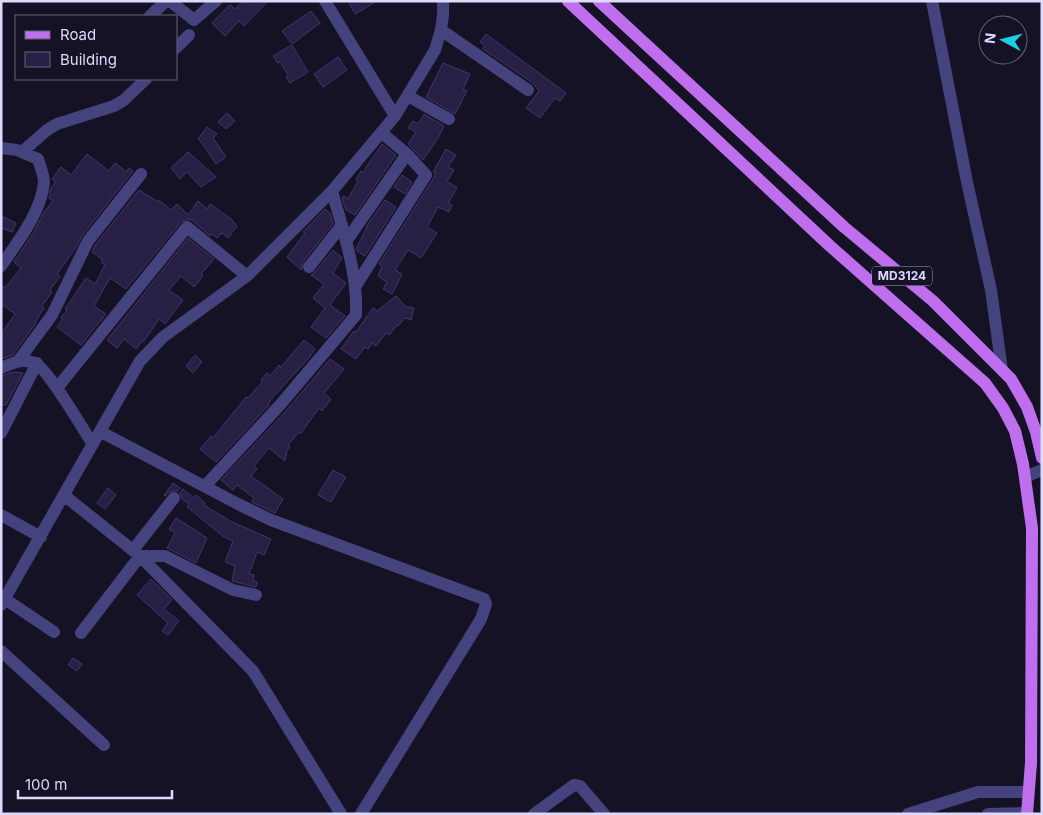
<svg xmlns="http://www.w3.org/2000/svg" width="1043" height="815" font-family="Inter,sans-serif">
<rect width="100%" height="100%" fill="#151225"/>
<path fill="#282044" stroke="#41356d" d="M243,1H268L244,26L239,21L225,36L212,23L230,5L235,9Z
M348,1H377L355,14Z
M311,11L320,23L292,44L282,31Z
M486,34L566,93L560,101L555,98L540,118L526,108L539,91L533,83L483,49L485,46L480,42Z
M292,45L308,72L290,83L286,77L288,75L280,62L278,63L273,56Z
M338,57L347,70L323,87L314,74Z
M443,63L470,74L463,89L467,91L455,114L426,97Z
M227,113L235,121L226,129L218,122Z
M424,114L444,126L438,138L423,160L408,144L416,132L408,128L413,121L418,124Z
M207,127L217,134L213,138L226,157L216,164L202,143L198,139Z
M382,144L396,155L355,215L346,210L342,198L344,196L348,199L358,181L356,180L361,171L363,172Z
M446,149L456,155L448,167L454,170L447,181L457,188L448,203L452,205L449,212L438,207L427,227L437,233L421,258L408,250L395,270L402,274L392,294L383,289L387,282L378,276L382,266L379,264L433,179L436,173L433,172Z
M188,152L216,177L201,187L187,172L180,179L171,168Z
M87,154L109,171L115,163L126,172L129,168L133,171L82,236L77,246L57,274L60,276L50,290L52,292L42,306L44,308L35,322L36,323L13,355L1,359V334L15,314L1,304V285L5,288L21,268L14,262L35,230L44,212L53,201L49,198L51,188L56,182L52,179L61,167L71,175Z
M402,175L412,182L405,194L394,187Z
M139,190L158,202L159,200L171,210L177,204L188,215L198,201L207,209L210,204L231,219L237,226L228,238L222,233L217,238L212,234L210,236L192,220L188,219L181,222L126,289L110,278L94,306L106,314L81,345L57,327L63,319L61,318L67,310L65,309L86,278L95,284L105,265L101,262L103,260L92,252L95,245Z
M385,200L396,207L365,256L357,251L356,249L367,227H366Z
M325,209L330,213L333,224L303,262L301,270L287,257L305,233L303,232Z
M1,216L16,223L12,232L1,228Z
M188,238L214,259L201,274L203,276L194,287L181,276L169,290L183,300L165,324L159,319L144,341L143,340L136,349L124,339L117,348L107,340Z
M333,250L342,258L333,273L346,283L330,305L345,316L326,338L311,327L325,308L313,298L324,284L311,275L315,272Z
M396,296L406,307L414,308L411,320L405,318L398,326L397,325L389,335L386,333L376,346L372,343L368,349L365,347L356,359L341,349L354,331L356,332L373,308L377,311Z
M304,340L315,349L308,359L274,396L268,404L269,405L216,462L200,449L211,436L213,438L246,397L248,398L263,381L261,380L267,373L270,376L279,365L281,367Z
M195,355L202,362L193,373L186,366Z
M330,359L344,369L324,393L331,399L322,411L319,408L301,433L299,432L288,445L290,447L287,451L285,461L269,448L254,466L257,469L251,476L283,499L275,513L252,502L254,498L237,485L233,490L221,480L286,411Z
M13,372L23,373L6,405H1V376Z
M333,470L346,477L331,502L318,495Z
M173,483L180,488L178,491H171L165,496L164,495Z
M108,488L116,495L105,509L97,503Z
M183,489L194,498L196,495L205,503L204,505L230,521L271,539L264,555L257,552L249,574L254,575L253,581L257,582L256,587L232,581L235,566L225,562L233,541L224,537L187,507L189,504L182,499L180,493Z
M176,518L207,538L196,563L167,548L175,533L169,529Z
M151,579L172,600L164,609L179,621L168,635L162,631L168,623L137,595Z
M73,658L82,664L77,671L68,665Z"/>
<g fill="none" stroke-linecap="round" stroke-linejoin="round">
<path stroke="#45437e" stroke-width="12" d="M170,1L194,20L216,1
M325,1L395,116
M932,1L967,182L991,290L1002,370
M150,16L166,1
M441,30L528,90
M176,48L189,35
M408,96L449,119
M1,148L17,150L38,159C40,166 44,175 44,182C42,211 17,243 1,266
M22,152L47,130L57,124L114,106L124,100L146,79
M347,240L407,154
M309,267L342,225
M355,287L426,175L407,154L382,133
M19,360L52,315L88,241L141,174
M1,368C13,363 21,358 35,363C47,368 83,429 92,443
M57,388L187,227L247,276
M101,432L238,504L271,520L484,599L486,604L481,619L361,814
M1,433L37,363
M1025,477L1042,470
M205,486L280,405L356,315C358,273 343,231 332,191
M65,496L140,556L253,671L341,814
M1,515L41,537
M133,550L174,498
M5,599L54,632
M1,605L140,361L163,337L247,276L332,191L395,116L435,50L441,30L443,15V1
M81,633L140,556H165L233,590L256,595
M1,651L104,745
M534,814L574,785L580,786L604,814
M908,814L978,792H1028
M988,814L1027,813"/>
<path stroke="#bf6eee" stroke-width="12" d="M568,1L830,246L985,383L1003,408L1015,431L1023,464L1032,528L1031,763L1027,814
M599,1L844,227L933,301L1011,379L1027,407L1036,432L1042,458"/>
</g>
<g text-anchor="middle" stroke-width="4" stroke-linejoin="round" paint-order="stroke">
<rect fill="#151225" stroke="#a29ebb" stroke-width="1" x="872" y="266.5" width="60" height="19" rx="4"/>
<g font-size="12" font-weight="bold" fill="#dedafb">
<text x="902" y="280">MD3124</text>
</g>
</g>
<rect width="1043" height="815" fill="none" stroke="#dedafb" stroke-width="5"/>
<rect x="15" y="15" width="162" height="65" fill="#151225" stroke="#65627b"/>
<rect x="25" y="31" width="25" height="8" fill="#bf6eee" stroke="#65627b"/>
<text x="60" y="40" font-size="15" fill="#dedafb">Road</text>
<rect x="25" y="52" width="25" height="15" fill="#282044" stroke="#65627b"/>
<text x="60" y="65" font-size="15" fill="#dedafb">Building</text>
<g transform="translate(1003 40) rotate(277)"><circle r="24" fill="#151225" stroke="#65627b"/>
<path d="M0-4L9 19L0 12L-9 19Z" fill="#1dcfe4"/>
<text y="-8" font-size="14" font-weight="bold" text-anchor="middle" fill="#dedafb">N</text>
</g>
<path d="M18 790v8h154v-8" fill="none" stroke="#dedafb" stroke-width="2.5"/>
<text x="25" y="790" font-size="15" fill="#dedafb" stroke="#151225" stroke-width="4" paint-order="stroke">100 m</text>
</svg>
